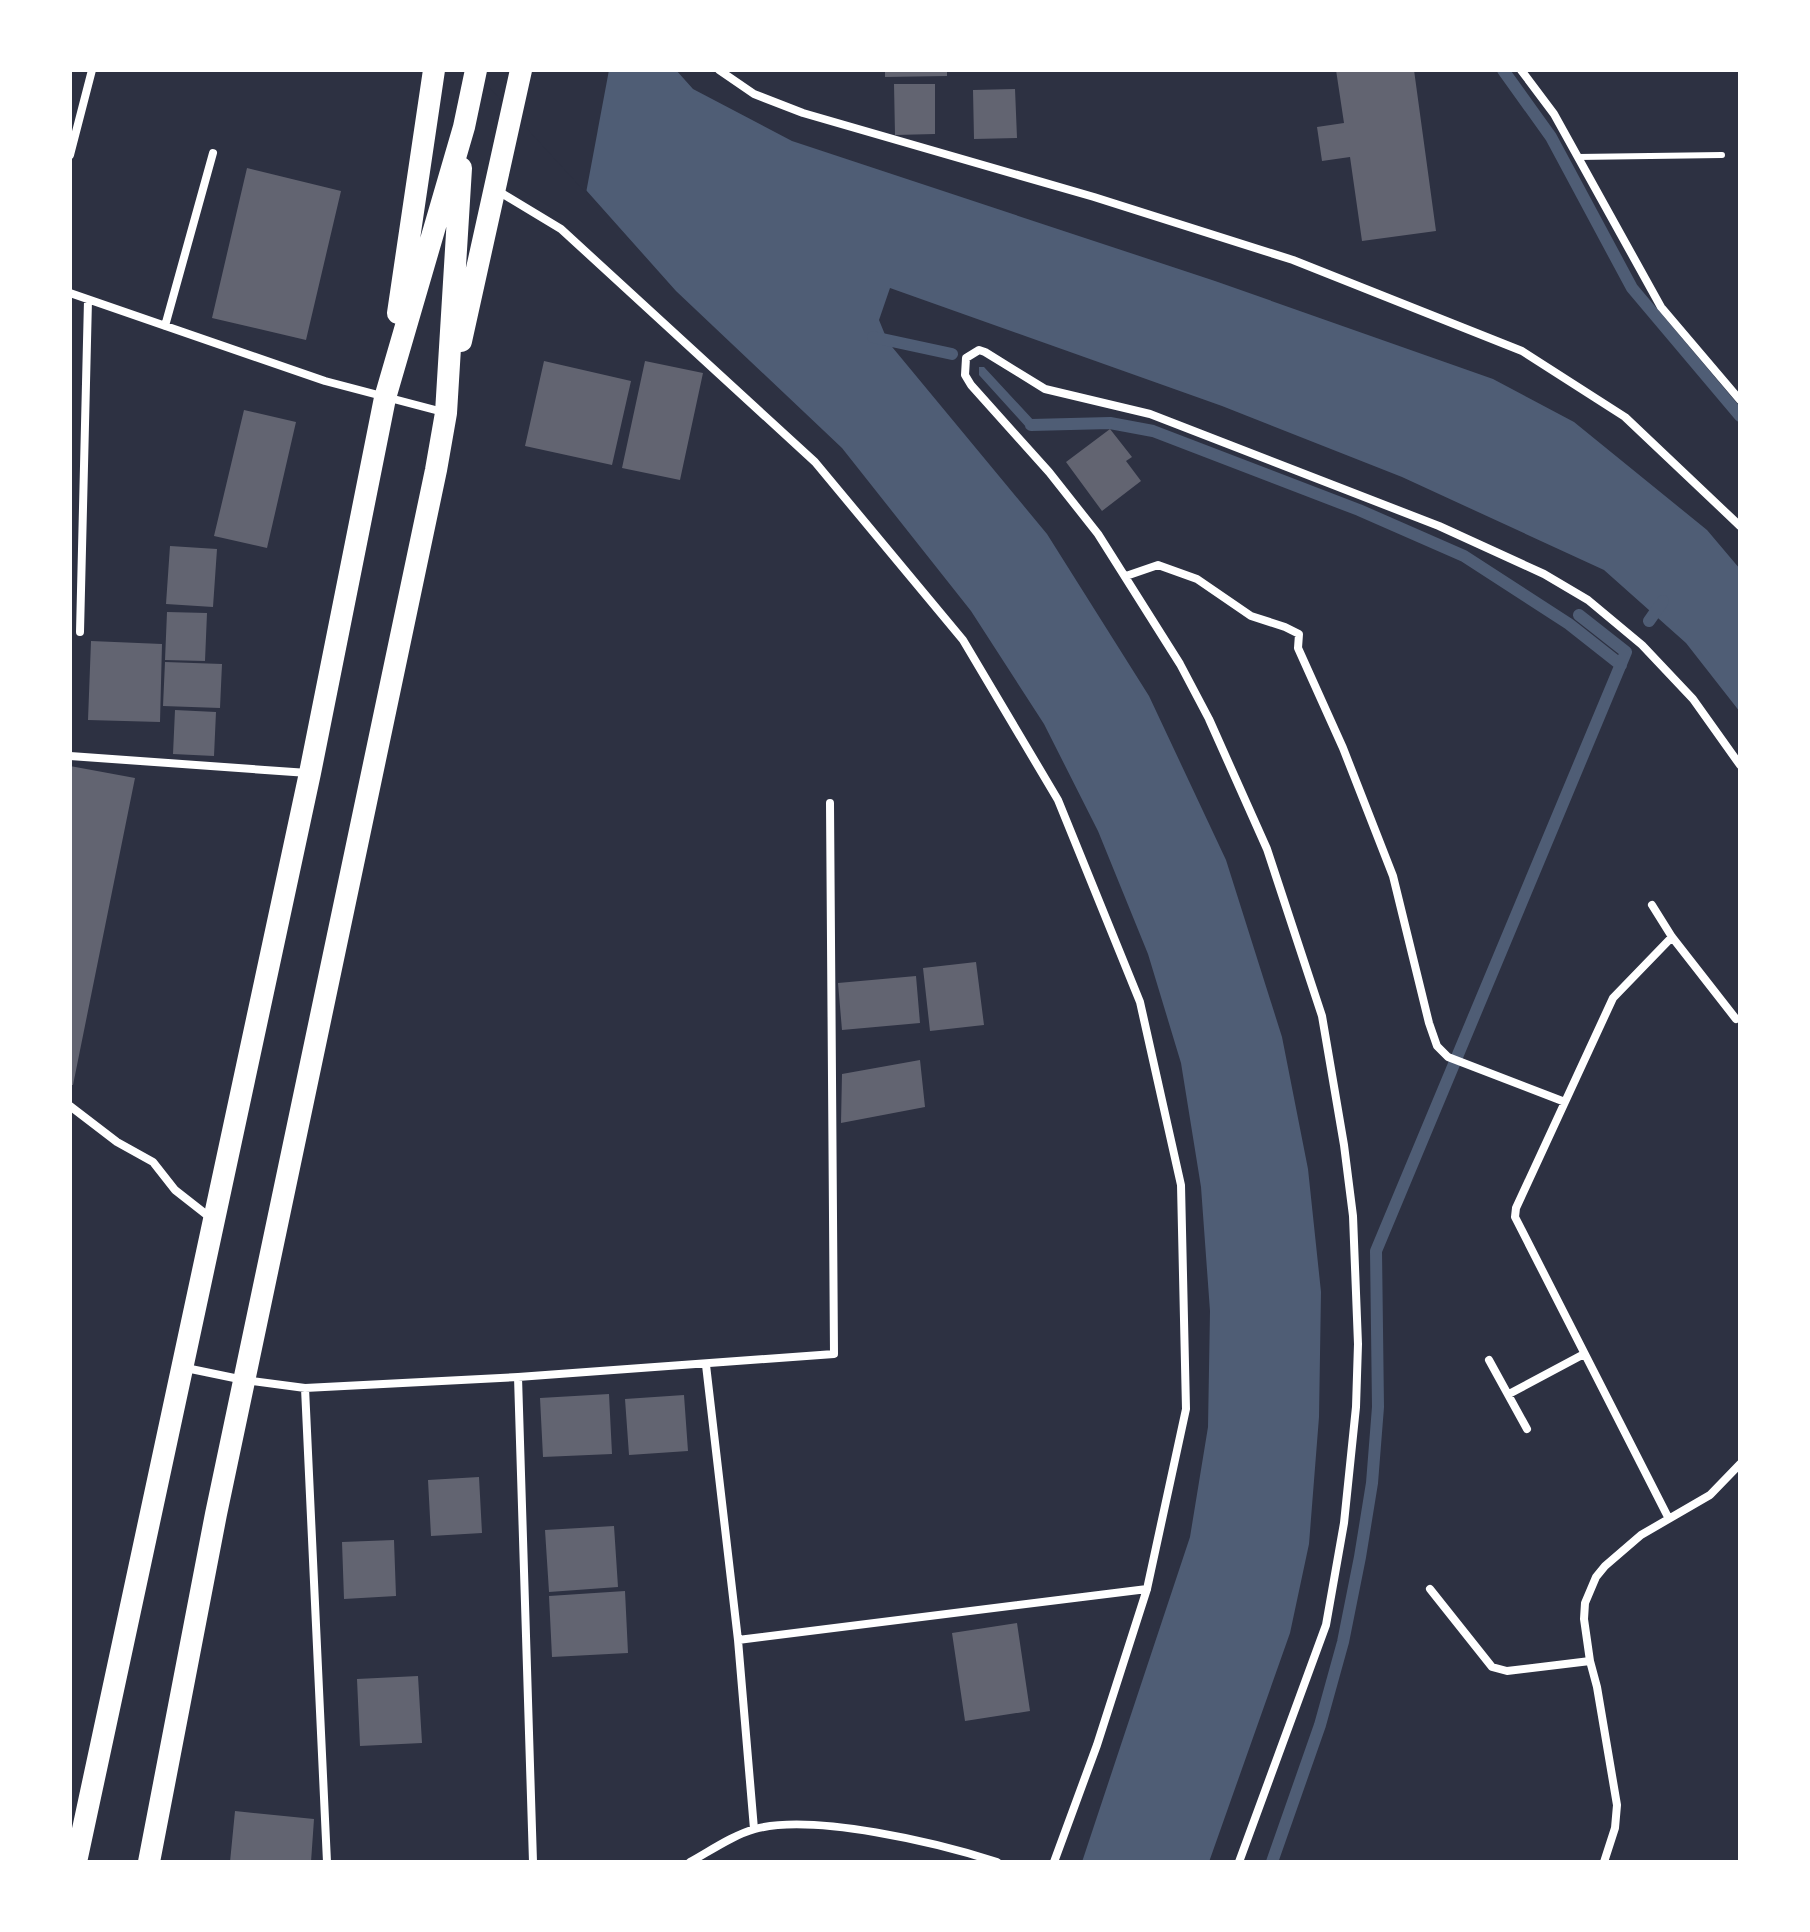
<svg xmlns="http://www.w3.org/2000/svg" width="1810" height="1932" font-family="Commissioner,sans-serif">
<rect width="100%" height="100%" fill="#2d3142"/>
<path fill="#4f5d75" d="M479,70H676L693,89L792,141L1215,281L1493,379L1574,422L1707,530L1740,569V712L1686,643L1604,570L1402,477L1222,406L890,288L879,320L888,342L1047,534L1149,696L1226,860L1282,1037L1308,1169L1321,1292L1319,1417L1309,1544L1290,1633L1209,1862H1082L1190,1537L1208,1427L1210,1311L1201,1187L1181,1063L1148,954L1098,831L1044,724L971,611L842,448L676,291Z
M979,367H984L1035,422L1027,428L979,375Z"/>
<path fill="#2d3142" d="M475,70H609L586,193L476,73Z"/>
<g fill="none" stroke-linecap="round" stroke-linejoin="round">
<path stroke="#4f5d75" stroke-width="12" d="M1503,70L1551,137L1632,288L1740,416
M873,337L952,354
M1031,425L1110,423L1153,431L1359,510L1464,556L1569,624L1621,665
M1649,621L1663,601
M1272,1862L1320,1725L1343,1642L1360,1557L1372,1483L1378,1407L1376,1251L1626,652L1579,615"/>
</g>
<path fill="#626471" d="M885,70H947V76L885,77Z
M1336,70H1414L1436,231L1362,241L1350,157L1322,161L1317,127L1344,123Z
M894,84H935V134L895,135Z
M1015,89L1017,138L974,139L973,90Z
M247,168L341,191L306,340L212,318Z
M544,361L631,381L612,465L525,446Z
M645,361L703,373L680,480L622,468Z
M244,410L296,422L267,548L214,536Z
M1110,429L1132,457L1126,461L1141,481L1102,511L1066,462Z
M170,546L217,549L213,607L166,604Z
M167,612L207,613L205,661L165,660Z
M91,641L162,644L160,722L88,720Z
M165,662L222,664L220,708L163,706Z
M175,710L216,712L214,756L173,754Z
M70,766L135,778L73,1085H70Z
M976,962L984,1025L930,1031L923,968Z
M916,976L920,1023L842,1030L838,983Z
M920,1060L925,1107L841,1123L842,1074Z
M609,1394L612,1454L543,1457L540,1398Z
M684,1395L688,1451L629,1455L625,1399Z
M479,1477L482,1533L431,1536L428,1480Z
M614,1526L618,1587L549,1592L545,1530Z
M394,1540L396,1596L344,1599L342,1542Z
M625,1591L628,1653L552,1657L549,1596Z
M1017,1623L1030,1711L965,1721L952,1633Z
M418,1676L422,1743L360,1746L357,1679Z
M235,1811L314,1819L311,1862H230Z"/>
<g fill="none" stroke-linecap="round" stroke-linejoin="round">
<path stroke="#fff" stroke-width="6" d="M1578,157L1722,155"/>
<path stroke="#fff" stroke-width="8" d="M719,70L754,94L803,113L1094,197L1293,260L1522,351L1625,417L1740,526
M1521,70L1554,114L1661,307L1740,400
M70,155L92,70
M498,191L561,229L815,462L963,640L1058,800L1140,1002L1181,1185L1186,1409L1147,1589L1097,1745L1054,1862
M70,293L325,381L443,412
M165,326L213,153
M1126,576L1158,565L1197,579L1251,616L1285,627L1299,634L1298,648L1343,748L1393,876L1429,1023L1437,1046L1448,1057L1565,1102
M80,632L88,300
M70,756L308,773
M1652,905L1672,937L1736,1019
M70,1106L117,1142L153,1162L175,1190L212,1219
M1489,1360L1527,1429
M706,1365L738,1640L754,1829
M186,1368L244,1380L305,1388L518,1377L834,1354L830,803
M518,1377L533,1862
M305,1388L327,1862
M1509,1394L1584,1354
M1668,1517L1515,1217L1516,1208L1613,998L1672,937
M1430,1589L1492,1667L1507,1671L1590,1661
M738,1640L1147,1589
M690,1862C710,1851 733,1835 755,1829C813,1813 939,1843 997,1862
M1239,1862L1326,1625L1344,1523L1356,1407L1358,1344L1353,1216L1344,1145L1322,1016L1267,849L1209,719L1180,664L1098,534L1049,472L971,385L965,375L966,358L979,350L985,352L1045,389L1150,414L1439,526L1544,574L1588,600L1642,645L1693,699L1740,765
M1604,1862L1615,1828L1617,1805L1597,1687L1590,1661L1584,1619L1585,1603L1596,1577L1605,1566L1641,1535L1710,1495L1740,1464"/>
<path stroke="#fff" stroke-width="22" d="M398,313L434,70
M461,341L521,70
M76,1862L310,773L385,398L464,127L476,70
M149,1862L216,1514L436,470L446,413L461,168"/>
</g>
<rect width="1810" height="1932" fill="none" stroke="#ffffff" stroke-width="144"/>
</svg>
